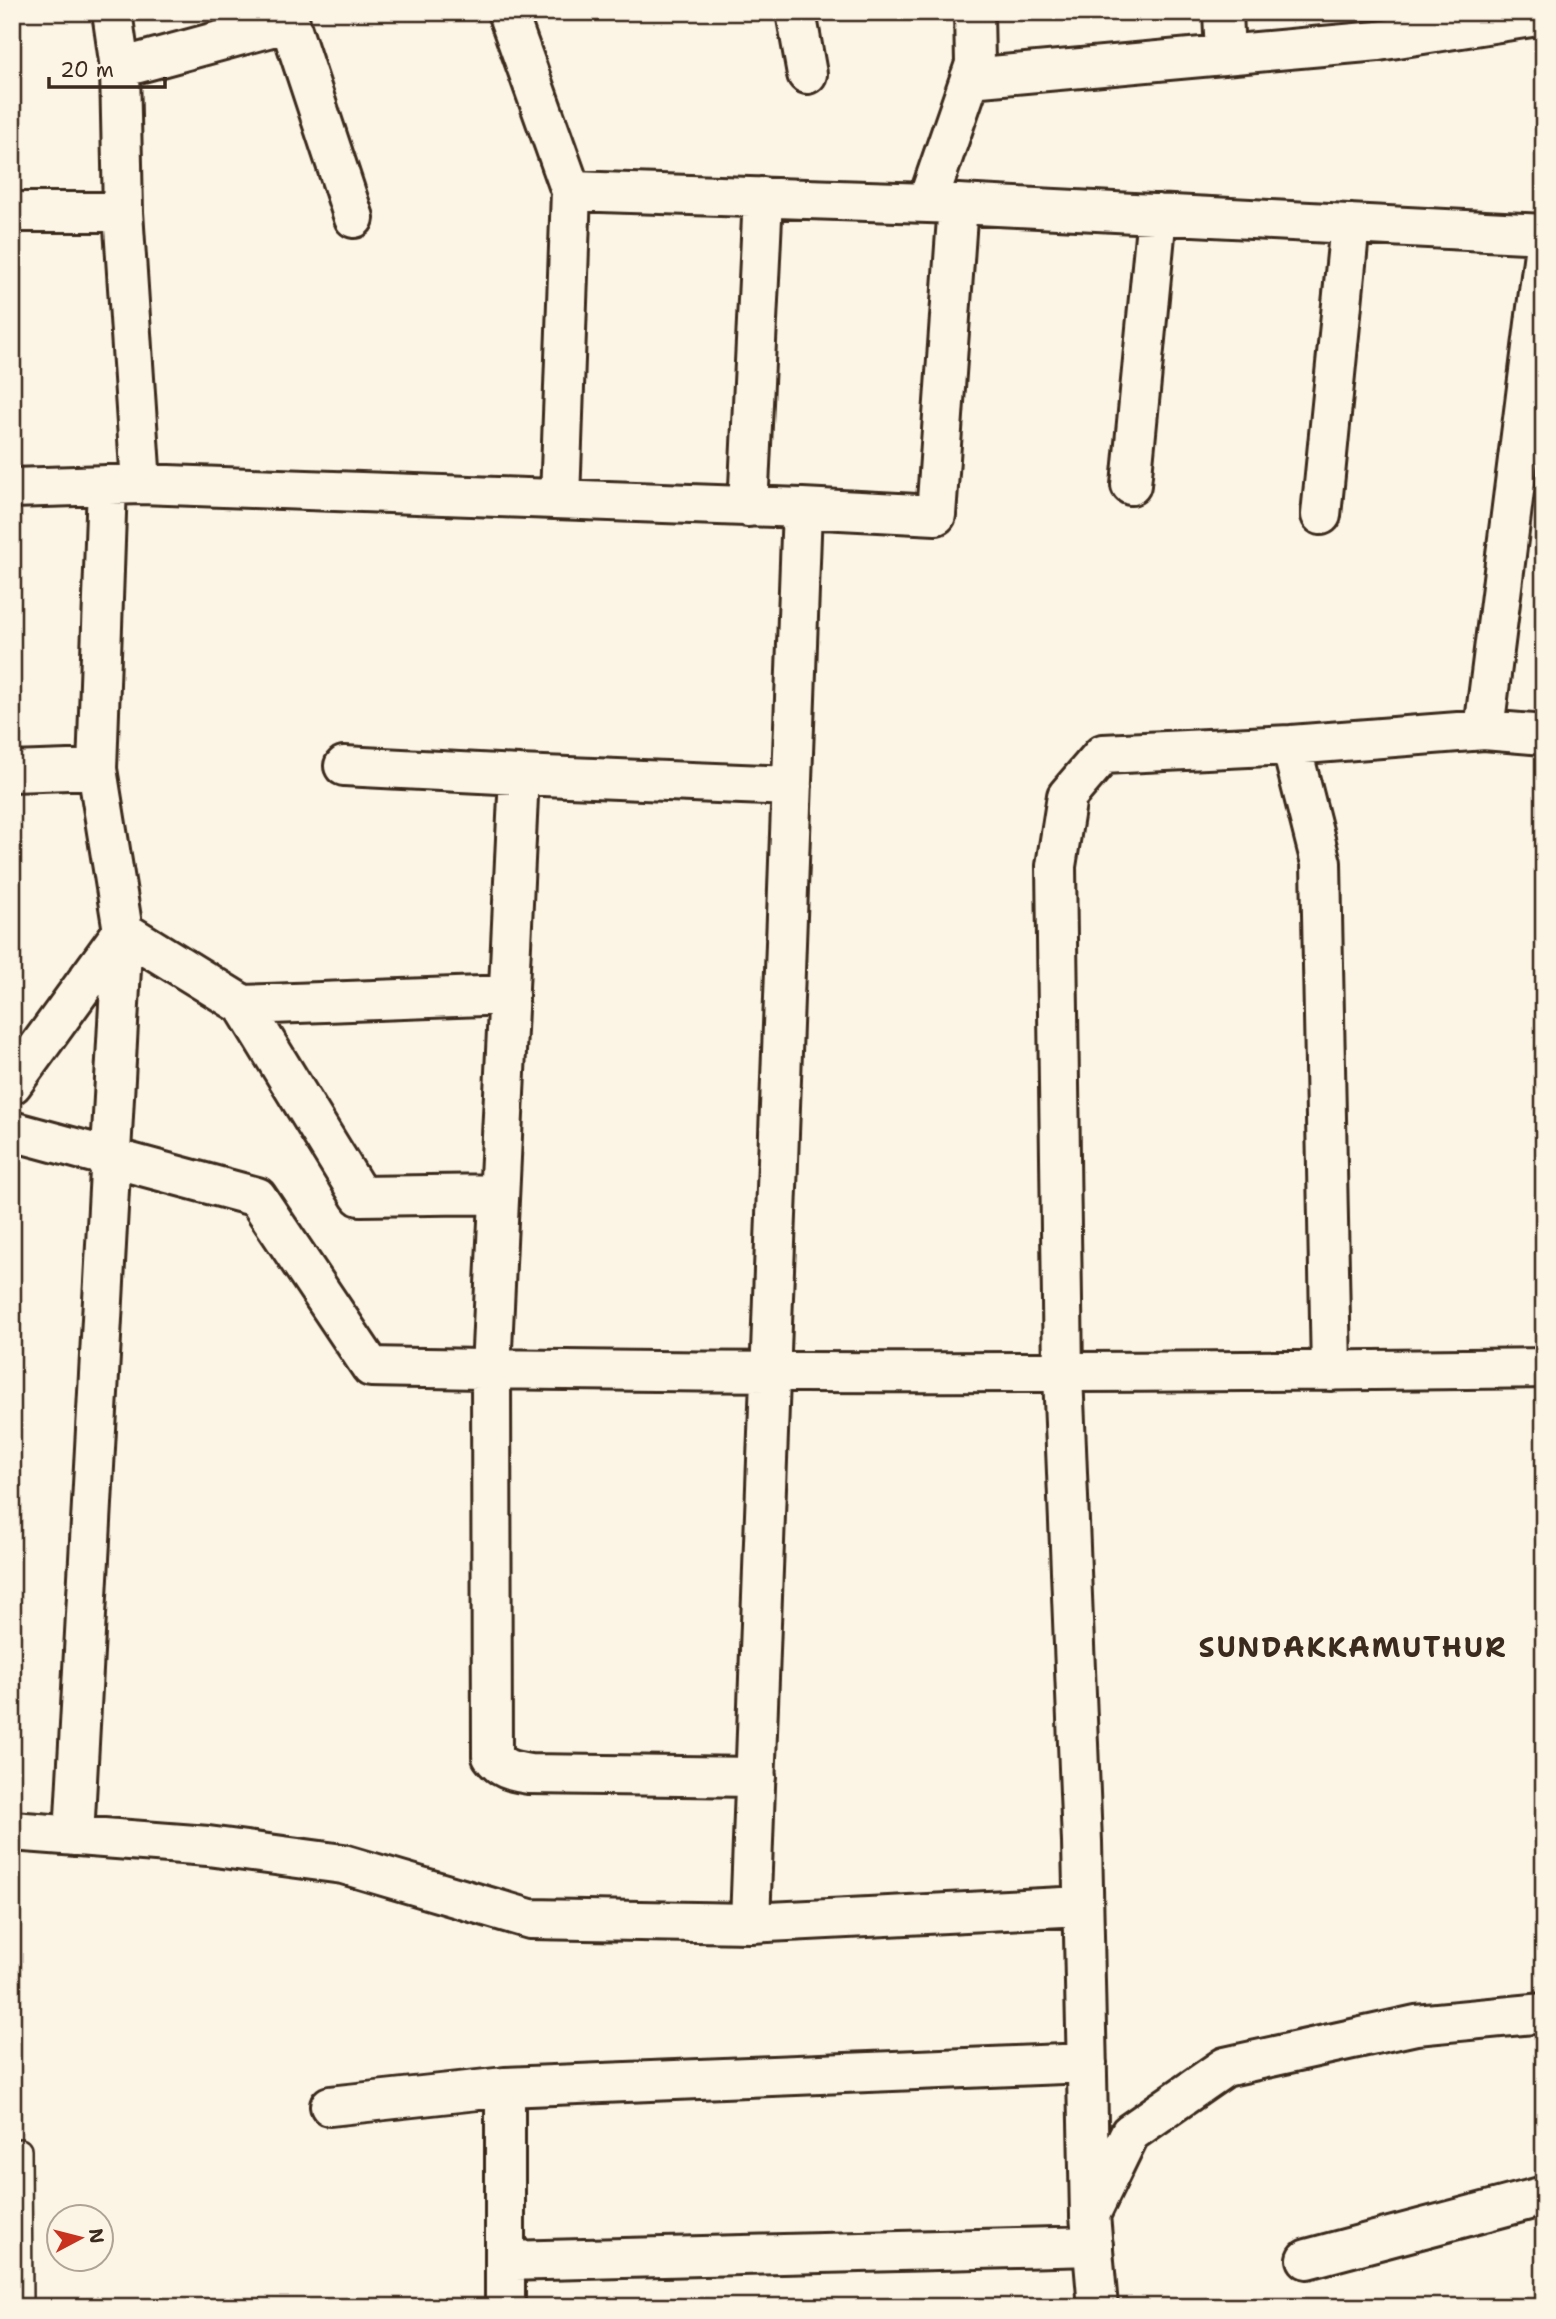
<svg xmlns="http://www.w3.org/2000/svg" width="1556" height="2319" font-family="'Shantell Sans',sans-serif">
<rect width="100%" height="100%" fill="#fcf5e5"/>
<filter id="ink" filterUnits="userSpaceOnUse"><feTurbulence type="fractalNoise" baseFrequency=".0143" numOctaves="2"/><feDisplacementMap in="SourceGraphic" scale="14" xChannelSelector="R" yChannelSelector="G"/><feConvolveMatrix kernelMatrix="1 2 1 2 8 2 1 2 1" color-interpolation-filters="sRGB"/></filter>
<g filter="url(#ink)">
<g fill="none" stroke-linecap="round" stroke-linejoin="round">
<defs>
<path id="service" d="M20,2150L21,2307"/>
<path id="minor" d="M112,12L120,68L290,22
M286,12L354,218
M507,12L571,191
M796,12L807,74
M1223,12L1225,55
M120,68L123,212
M970,78L1378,41L1544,15
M927,203L975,64L974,12
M958,204L1544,234
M12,212H123L141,484
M1544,252L1484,730L1544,735
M1131,485L1157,214
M12,488L141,484L802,508L750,1923
M560,499L571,191L958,204L936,515L802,508
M748,507L763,197
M1321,515L1350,224
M1291,745L1321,863L1331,1371
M344,766L519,775
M97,769L123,931L243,1005L509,995
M12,772L97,769L107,485
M243,1005L360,1196L499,1194
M12,1084L123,931
M12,1131L257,1197L371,1367C762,1375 1153,1373 1544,1368
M756,1777L529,1774C512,1771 502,1770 492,1756L491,1370L519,775L792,786
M12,1831L208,1846L343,1864L530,1919L750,1923L1083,1906
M74,1836L123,931
M330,2106L505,2087
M1090,2215L1082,1842L1063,1374L1056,866L1067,796L1103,754L1291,745L1484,730
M1307,2259L1544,2196
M505,2261L1093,2246
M505,2307V2087L1087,2063"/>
<path id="secondary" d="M1098,2307L1090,2215L1130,2133L1225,2067L1416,2025L1544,2013"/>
</defs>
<use href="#service" stroke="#3b2a1e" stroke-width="26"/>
<use href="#minor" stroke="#3b2a1e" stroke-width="44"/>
<use href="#secondary" stroke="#3b2a1e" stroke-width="44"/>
<use href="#service" stroke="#fcf5e5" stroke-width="21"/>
<use href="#minor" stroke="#fcf5e5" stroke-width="38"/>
<use href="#secondary" stroke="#fcf5e5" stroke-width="38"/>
</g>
</g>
<g text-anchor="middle" stroke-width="6" stroke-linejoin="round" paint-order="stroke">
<g font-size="28" font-weight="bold" letter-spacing="2" fill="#3b2a1e" stroke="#fcf5e5">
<text x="1353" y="1657">SUNDAKKAMUTHUR</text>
</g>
</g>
<rect width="1556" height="2319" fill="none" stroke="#fcf5e5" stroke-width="42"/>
<rect x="21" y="21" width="1514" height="2277" fill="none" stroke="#3b2a1e" stroke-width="2.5" filter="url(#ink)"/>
<g transform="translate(80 2238) rotate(83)"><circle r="33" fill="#fcf5e5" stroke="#afa495" stroke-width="2"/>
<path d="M0-5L12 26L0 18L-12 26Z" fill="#c8321e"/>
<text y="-10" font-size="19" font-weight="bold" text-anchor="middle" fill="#3b2a1e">N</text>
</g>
<path d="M49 77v10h116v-10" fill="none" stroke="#3b2a1e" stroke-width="3.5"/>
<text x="60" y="77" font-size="21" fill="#3b2a1e" stroke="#fcf5e5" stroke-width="5" paint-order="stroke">20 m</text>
</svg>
